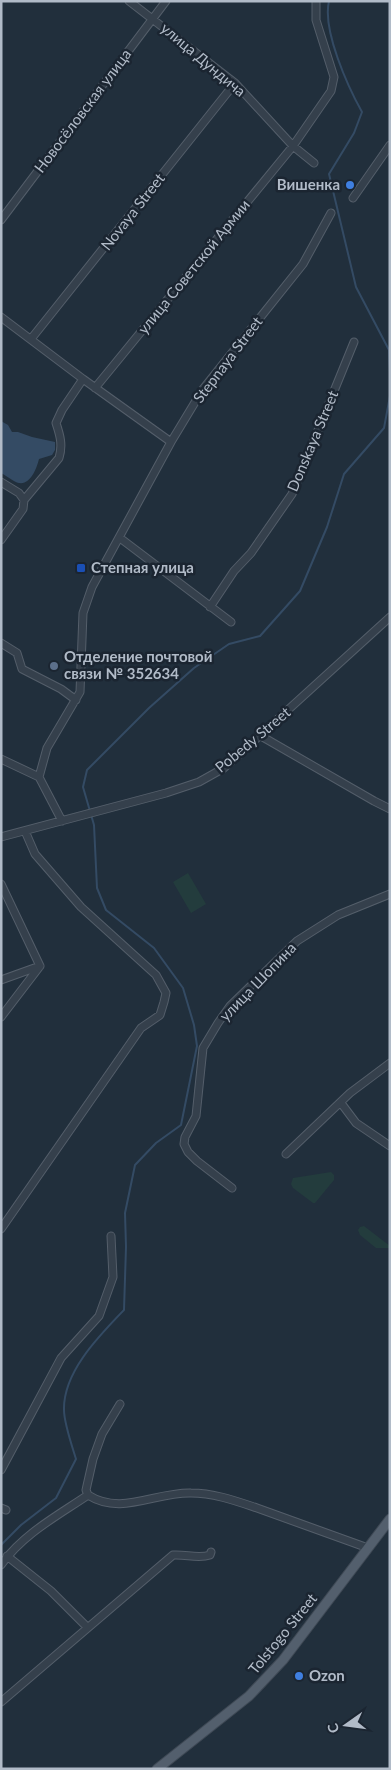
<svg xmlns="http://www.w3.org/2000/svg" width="391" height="1770" font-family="Lato,sans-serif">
<rect width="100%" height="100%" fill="#212f3c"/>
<path fill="#233c3d" d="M188,873L206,904L191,913L173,882Z
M331,1172L334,1175V1180L315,1203H313L293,1188L291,1184L293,1178Z
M364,1226L390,1246V1248H376L360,1235L358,1230L360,1227Z"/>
<path fill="#344b64" d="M1,421L8,425L12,432H18L32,437L55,442V450L52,455L39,459C37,467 31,485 19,483C14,482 7,476 1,473Z"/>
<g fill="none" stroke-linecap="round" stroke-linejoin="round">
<path stroke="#344b64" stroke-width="2" d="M329,1C322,30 348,87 362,112L354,133L329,174L356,287L389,350L390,373
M1,1545L21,1525L56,1498L76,1459C72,1446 64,1423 64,1410C63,1372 99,1336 124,1310L126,1247L125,1213L135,1165L156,1143L181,1125L197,1046L194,1025L183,988L154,948L106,910L97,888L94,825L83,787L87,770L149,708L194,668L229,644L260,636L300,591L327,527L344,474L384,428L390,396"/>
<defs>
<path id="minor" d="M129,1L235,83L293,146L314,163
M353,198L390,145
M1,220L166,1
M1,317L83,379L171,442
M31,339L235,83
M95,388L293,146L331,91L334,77L316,20V1
M1,482L19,493L24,500
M120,538L231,622
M1,540L23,509L24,500L59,458C63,445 60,435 56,423L62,410L83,379
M210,607L234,571L251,553L292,494L354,342
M1,643L17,653L22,669L61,689L76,700
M261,736L374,801L390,809
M1,759L39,777L62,821
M39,777L47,748L80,692L83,613L92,587L171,442L203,389L303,264L331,213
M1,837L166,793L199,782L224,768L390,617
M1,884L40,966
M1,980L40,966
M1,1017L40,966
M341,1103L356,1123L390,1146
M286,1154L350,1093L390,1063
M232,1188L197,1161L188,1152L184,1144L185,1137L196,1116L203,1048L218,1023L230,1006L297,941L338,915L390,894
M1,1229L141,1028L160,1015L164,1002L166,993L156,975L81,907L35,854L25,831
M120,1404L102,1434L93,1459L86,1490L88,1495C121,1516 155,1492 191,1493C214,1493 236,1501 257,1508C294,1521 331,1535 368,1548
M1,1470L61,1358L99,1316L113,1277L111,1236
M1,1508L6,1510
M7,1556L51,1591L87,1627
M1,1565C23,1534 57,1516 88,1495
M1,1702L173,1555C186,1554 198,1559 210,1555L211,1552"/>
<path id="major" d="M157,1769L249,1696L283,1660L390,1519"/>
</defs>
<use href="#minor" stroke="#545e6a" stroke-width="9"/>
<use href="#major" stroke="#3f4955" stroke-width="11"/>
<use href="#minor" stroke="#35404c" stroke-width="7"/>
<use href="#major" stroke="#535f6d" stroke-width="9"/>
</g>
<g fill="#3f7fe0" stroke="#1b2531" stroke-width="2">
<circle cx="350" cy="185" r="5"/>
<circle cx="299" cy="1676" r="5"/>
</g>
<rect fill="#1a4fb4" stroke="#1b2531" stroke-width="2" x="76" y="563" width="10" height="10" rx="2.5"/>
<circle fill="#5c6f8a" stroke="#1b2531" stroke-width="2" cx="54" cy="666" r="5"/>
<g text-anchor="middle" stroke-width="5" stroke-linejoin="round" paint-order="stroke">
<g font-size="15" fill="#b1bbc8" stroke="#1b2531">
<text transform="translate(203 60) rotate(40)" y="5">улица Дундича</text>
<text transform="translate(83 111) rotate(-53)" y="5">Новосёловская улица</text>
<text transform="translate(133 212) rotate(-52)" y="5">Novaya Street</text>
<text transform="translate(194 267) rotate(-51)" y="5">улица Советской Армии</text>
<text transform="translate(228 360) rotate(-53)" y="5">Stepnaya Street</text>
<text transform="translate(313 441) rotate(-67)" y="5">Donskaya Street</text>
<text transform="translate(253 740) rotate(-40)" y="5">Pobedy Street</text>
<text transform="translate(258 982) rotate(-46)" y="5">улица Шопина</text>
<text transform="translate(283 1634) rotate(-51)" y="5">Tolstogo Street</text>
</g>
<g font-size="15" font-weight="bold" fill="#b1bbc8" stroke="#1b2531" text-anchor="start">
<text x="340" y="190" text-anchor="end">Вишенка</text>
<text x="91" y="573">Степная улица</text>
<text x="64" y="662">Отделение почтовой<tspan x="64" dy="17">связи № 352634</tspan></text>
<text x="309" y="1681">Ozon</text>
</g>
</g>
<rect width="391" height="1770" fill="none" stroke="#b1bbc8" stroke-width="5"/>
<g transform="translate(346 1725) rotate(256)" stroke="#1b2531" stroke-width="4" paint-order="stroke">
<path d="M0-4L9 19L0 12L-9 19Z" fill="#b1bbc8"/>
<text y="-8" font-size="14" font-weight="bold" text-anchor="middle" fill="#b1bbc8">С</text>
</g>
</svg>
